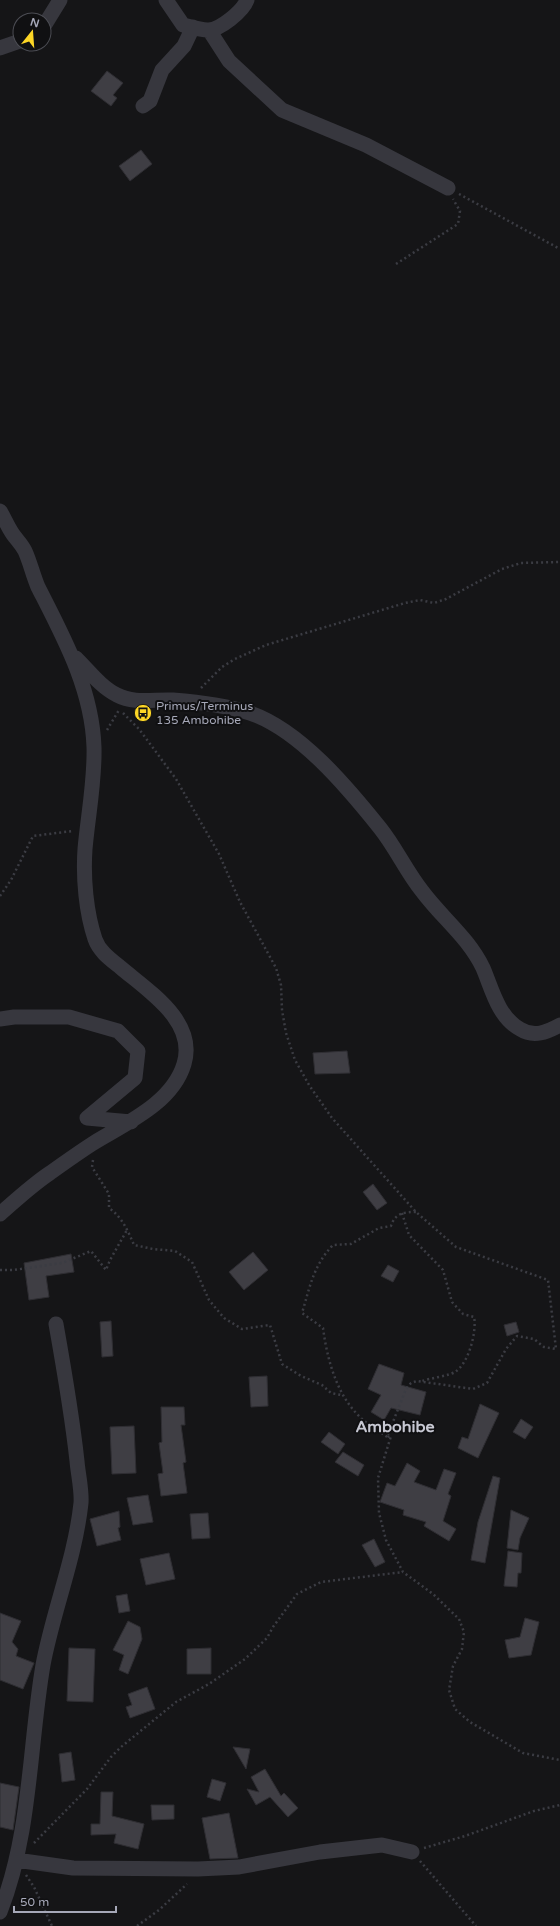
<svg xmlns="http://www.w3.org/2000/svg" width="560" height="1926" font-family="'Varela Round',sans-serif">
<rect width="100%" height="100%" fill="#151517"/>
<path fill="#3f3e44" stroke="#2f2e33" d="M107,71L123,83L113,95L117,98L111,106L91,91Z
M141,150L152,164L130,181L119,166Z
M347,1051L350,1073L315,1074L313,1053Z
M373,1184L387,1203L377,1210L363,1192Z
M253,1252L268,1270L244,1290L229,1272Z
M71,1254L74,1272L46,1276L49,1297L29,1300L24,1263Z
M388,1265L399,1271L393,1282L381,1276Z
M111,1321L113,1356L102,1357L100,1322Z
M516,1322L519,1332L507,1336L504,1325Z
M379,1364L404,1373L401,1385L426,1392L420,1415L391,1408L384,1420L371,1412L381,1395L368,1389Z
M267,1376L268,1406L251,1407L249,1377Z
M480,1404L499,1413L478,1458L458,1448L462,1437L468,1439Z
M161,1407H184L185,1425H181L186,1462L183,1463L187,1493L161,1496L158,1474L163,1473L159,1443L162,1442Z
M521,1419L533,1427L525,1439L513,1432Z
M134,1426L136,1473L112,1474L110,1427Z
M329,1432L345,1444L338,1454L321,1442Z
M343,1452L364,1465L358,1476L335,1462Z
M407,1463L420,1471L414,1482L436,1490L444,1469L456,1473L448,1494L451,1496L443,1521L456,1529L449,1541L424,1526L426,1522L403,1515L404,1510L380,1502L387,1483L395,1486Z
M493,1476L500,1478L485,1563L471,1560L478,1522Z
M148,1495L153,1522L133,1525L127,1498Z
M511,1510L529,1518L520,1538L518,1550L507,1548Z
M119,1511L120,1527L118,1528L121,1540L97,1546L90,1519Z
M208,1513L210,1538L192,1539L190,1514Z
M374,1539L385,1562L375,1567L362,1545Z
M508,1551L522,1553L521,1573H518L517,1587L504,1586Z
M169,1553L175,1579L146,1585L140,1559Z
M127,1594L130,1611L119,1613L116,1596Z
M0,1613L21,1621L12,1642L18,1649L16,1656L34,1663L23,1689L0,1680Z
M525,1618L539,1622L531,1655L509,1658L505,1640L520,1637Z
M128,1621L140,1627L142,1639L128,1674L119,1670L124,1655L113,1650Z
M69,1648L95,1649L93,1702L67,1701Z
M211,1648V1674H187V1649Z
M147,1687L155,1709L130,1718L126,1707L132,1705L128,1694Z
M233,1747L250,1749L246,1769Z
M71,1752L75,1780L62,1782L59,1754Z
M265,1769L281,1796L284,1793L298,1808L288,1817L270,1797L256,1805L247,1789L259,1792L251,1777Z
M212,1779L226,1783L220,1801L207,1797Z
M0,1783L19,1787L13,1830L0,1827Z
M101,1792H113L112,1816L144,1824L138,1849L114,1843L116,1834L91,1835V1824H100Z
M151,1805H174V1819L152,1820Z
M229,1813L238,1858L210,1859L202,1818Z"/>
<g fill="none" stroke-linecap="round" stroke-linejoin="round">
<path stroke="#3b3c43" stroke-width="2.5" stroke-dasharray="2 3" stroke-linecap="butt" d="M459,194L560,249
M396,264L458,224L460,211L453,199
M201,688L222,667L235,659L266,645L405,603L420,600L434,603L446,599L502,569L521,563L560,562
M123,713L139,729L176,779L219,854L240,902L276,968L281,985L282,1010L286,1033L295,1060L309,1085L332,1118L416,1212L456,1247L548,1280L556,1349L544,1347L534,1339L517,1336L506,1349L487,1383L473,1389L417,1381L411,1383L406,1389L387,1437L391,1436L378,1478L379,1513L386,1540L403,1572L433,1594L459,1619L464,1632L463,1640L462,1649L453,1666L449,1690L455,1709L470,1722L523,1753L560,1760
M107,730L119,710
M0,896L11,880L33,836L73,831
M93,1160L92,1167L109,1194V1208C122,1217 128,1231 134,1245L153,1249L175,1251L192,1262L209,1300L224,1318L242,1329L270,1325L282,1364L301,1376L322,1385L331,1393L341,1395
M402,1213L409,1235L443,1270L452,1302L463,1314L474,1317C477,1331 469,1363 455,1372C448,1376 431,1378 422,1381
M0,1270H14L62,1263L91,1251L106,1270L110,1260L127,1230
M387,1437C378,1430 366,1424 358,1415C336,1393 327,1358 323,1328L302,1313C310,1287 313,1266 333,1245L351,1244L379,1228L391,1226C395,1213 404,1212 416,1212
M34,1843L87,1789L111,1757L121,1747L176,1702L209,1684L245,1659L267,1638L273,1627L297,1594L321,1582L403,1572
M424,1848L465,1836L534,1811L560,1805
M420,1861L476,1926
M26,1875L34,1887L52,1926
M137,1926L159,1910L187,1884"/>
<path stroke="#37373e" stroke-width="15" d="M166,0L183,25C191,27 200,30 208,30C220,30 243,11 247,0
M44,26L60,0
M209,30L229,61L282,110L366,145L448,188
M0,48L20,41
M143,106L150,101L162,70L184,46L193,27
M0,511C5,519 9,530 15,537C19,542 22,545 25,551C30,562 33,575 38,587C64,638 92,689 94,747C95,781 88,815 85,849C83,878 86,912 95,939C99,951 110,959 120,967C148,991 197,1021 184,1064C172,1104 124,1124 92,1144C78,1153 64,1163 50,1173C32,1185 16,1200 0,1214
M76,658C89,671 101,687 117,695C134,704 154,699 173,700C199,702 225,705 250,713C300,730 348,788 380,828C396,848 406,871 422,891C442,918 468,937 483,968C492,989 498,1017 520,1029C534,1038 547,1032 560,1025
M0,1019L14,1017H69L118,1031L138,1051L135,1078L87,1118L131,1122
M16,1860L73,1868L198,1869L239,1867L320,1852L382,1845L412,1852
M0,1912C31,1834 29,1747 43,1665C53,1611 75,1559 81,1503C82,1490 78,1474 77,1461C72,1415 64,1369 56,1324"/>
</g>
<defs>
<symbol id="bus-disc" viewBox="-11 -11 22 22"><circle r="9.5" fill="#fdd626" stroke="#101012"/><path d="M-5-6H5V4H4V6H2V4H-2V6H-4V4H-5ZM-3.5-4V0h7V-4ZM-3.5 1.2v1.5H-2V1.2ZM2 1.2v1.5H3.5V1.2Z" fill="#111"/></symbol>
</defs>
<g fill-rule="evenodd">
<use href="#bus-disc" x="133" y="703" width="20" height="20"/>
</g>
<g text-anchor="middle" stroke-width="4" stroke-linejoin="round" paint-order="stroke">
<g font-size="12" fill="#a6a8b8" stroke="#101012" text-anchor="start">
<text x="156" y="710">Primus/Terminus<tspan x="156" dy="14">135 Ambohibe</tspan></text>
</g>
<g font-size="16" font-weight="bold" fill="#c7c8d3" stroke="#101012">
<text x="395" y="1432">Ambohibe</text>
</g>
</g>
<g transform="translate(32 32) rotate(17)"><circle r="19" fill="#101012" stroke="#4c4d54"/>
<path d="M0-3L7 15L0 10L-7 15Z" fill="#fdd626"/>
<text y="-6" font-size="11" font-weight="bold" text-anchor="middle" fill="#a6a8b8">N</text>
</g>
<path d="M14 1906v6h102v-6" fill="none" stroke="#a6a8b8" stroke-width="2"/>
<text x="20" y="1906" font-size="12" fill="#a6a8b8" stroke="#101012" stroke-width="3" paint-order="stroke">50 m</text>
</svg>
